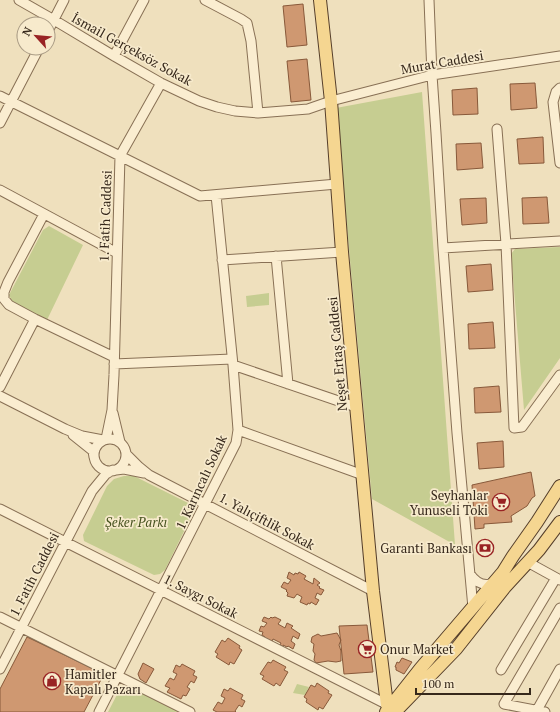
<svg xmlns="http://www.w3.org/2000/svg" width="560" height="712" font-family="'PT Serif',serif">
<rect width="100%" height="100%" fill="#efe0bd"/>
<path fill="#c6cd91" d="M422,92L455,545L372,499L336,108Z
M49,226L83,245L47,320L14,305L9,295L43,230Z
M560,247V358L524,410L511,254L515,249Z
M269,293V305L247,307L246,296Z
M124,476H134L190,504L192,508L193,513L165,570L160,574L154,575L90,544L84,541L83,535L107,486L114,479Z
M297,684L309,687L305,695L293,693Z
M127,686L179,712H108L121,687Z"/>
<path fill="#cf9871" stroke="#88593a" d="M303,4L307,45L287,47L283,6Z
M307,59L311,100L291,102L287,61Z
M535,83L537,108L511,110L510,84Z
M477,88L478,114L453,115L452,90Z
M543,137L544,163L519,164L517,139Z
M481,143L483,168L457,170L456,144Z
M547,197L549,223L523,224L522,198Z
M486,198L487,223L462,225L460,199Z
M491,264L493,290L468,292L466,266Z
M493,322L495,348L469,349L468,324Z
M499,386L501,412L475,413L474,388Z
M503,441L504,467L479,469L477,443Z
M531,472L535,496L532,498L527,506L511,516L512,522L484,524V528L475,529L472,485Z
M289,572L294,575L295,573L298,574L299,572L306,576L304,579L313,584L314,578L320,583L317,585L320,587L319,588L324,590L321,595L317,593L315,598L319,600L316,605L311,602L310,604L308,603L307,605L300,602L302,597L297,594L294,598L287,596L288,593L286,591L287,590L281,587L284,582L288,584L291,580L287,578Z
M264,617L269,619L271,617L272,618L275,617L281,620L278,624L285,628L287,623L293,626L291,628L300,634L298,639L293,636L291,641L295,644L293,649L288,646L287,647L283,645V648L279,647L281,643L273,639L271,643L263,639L265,637L262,635L263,632L259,631L261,626L264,627L267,623L262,621Z
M367,625L373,672L344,674L339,626Z
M337,633L341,640L339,645L341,651V661L336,662L328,661L316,663L314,660L315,654L313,651L314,644L311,642L312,637L318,634L321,636Z
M27,637L104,674L84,712H0V689Z
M228,638L240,646L239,648L242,650L234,664L230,662L229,665L216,657L218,654L215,652L222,640L225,642Z
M402,658L412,662L404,674L396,670V667H395L397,662L399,663Z
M273,660L286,667L284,670L288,672L280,686L276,683L274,686L262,679L264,676L260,674L268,662L271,663Z
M143,663L154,669L146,683L140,679L138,674Z
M182,664L195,671L193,675L197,677L194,683L191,681L187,687L190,689L186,696L183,695L181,699L167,692L170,688L165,686L170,678L174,680L177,674L173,672L176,665L180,667Z
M317,683L329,691L328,693L332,695L323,709L319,707L318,710L306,702L307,699L304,697L311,685L315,687Z
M230,688L243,695L241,699L245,701L242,707L239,705L235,711L236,712H217L213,710L218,702L222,704L225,698L221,696L224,689L228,691Z"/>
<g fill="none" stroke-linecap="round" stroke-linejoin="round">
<defs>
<path id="minor" d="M19,0L54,20L114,56L161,83L199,101L217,107L235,111L258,113L308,109L331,101L432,75L560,56
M205,0L241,19L247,23L251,41L258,113
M429,0L432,75L436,133L443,248L457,433L473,608
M48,31L64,0
M114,56L144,0
M560,88L556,92L553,102L560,163
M0,96L200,196L337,184
M0,123L39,48
M497,129L506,244L514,428L522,427L560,375
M0,190L117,253
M44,214L8,282L4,292V299L9,305L35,319L114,357
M443,248L560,241
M276,256L288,384
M222,260L342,252
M114,364L232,359
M233,365L356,407
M0,387L35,319
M0,396L65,429L82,436L103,440
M113,413L120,442
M238,430L363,475
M73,435L93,451L94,457
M106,439L112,410L114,375L120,156L161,83
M94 455a16 16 0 1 1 32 0a16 16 0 1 1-32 0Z
M126,454L138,466L149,475L373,591
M116,470L124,469L144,473
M0,509L390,706
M531,564L560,580
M470,574C474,580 481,586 490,584C492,584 494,582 496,581
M0,617L190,712
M0,669L92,491L106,474L113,470
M501,670L556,578
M99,712L236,443L238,430L233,365L216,195
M536,712L560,669
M545,712L504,704L560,608"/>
<path id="major" d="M320,0L331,101L342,252L373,591L387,705
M386,712L420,669L503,572L513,556L537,522L560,486
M395,712L456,649L505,587L539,550L560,522"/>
</defs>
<use href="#minor" stroke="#887055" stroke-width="11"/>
<use href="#major" stroke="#553e2a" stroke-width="14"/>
<use href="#minor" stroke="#faedd0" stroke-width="9"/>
<use href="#major" stroke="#f5d691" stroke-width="12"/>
</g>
<defs>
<symbol id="supermarket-ring" viewBox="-11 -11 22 22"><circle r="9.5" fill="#f7eacc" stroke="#992324" stroke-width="1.5"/><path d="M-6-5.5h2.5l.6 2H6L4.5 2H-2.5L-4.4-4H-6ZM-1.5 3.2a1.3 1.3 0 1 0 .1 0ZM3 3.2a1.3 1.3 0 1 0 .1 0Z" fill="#992324"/></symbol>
<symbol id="bank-ring" viewBox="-11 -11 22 22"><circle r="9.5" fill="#f7eacc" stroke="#992324" stroke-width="1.5"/><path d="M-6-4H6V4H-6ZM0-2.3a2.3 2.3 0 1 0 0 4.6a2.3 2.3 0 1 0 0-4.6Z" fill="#992324"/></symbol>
<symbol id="shop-ring" viewBox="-11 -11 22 22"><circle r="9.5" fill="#f7eacc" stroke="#992324" stroke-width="1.5"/><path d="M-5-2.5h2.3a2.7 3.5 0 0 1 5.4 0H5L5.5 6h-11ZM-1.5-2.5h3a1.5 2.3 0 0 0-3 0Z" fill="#992324"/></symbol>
</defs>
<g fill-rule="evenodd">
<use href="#supermarket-ring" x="491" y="492" width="20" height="20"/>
<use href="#bank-ring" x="475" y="538" width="20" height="20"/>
<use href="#supermarket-ring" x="357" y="639" width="20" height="20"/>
<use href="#shop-ring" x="42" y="671" width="20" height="20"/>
</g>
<g text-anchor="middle" stroke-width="3.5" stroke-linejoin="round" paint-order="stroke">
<g font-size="13" fill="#36281b" stroke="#f7eacc">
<text transform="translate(132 49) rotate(29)" y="5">İsmail Gerçeksöz Sokak</text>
<text transform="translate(442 62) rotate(-10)" y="5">Murat Caddesi</text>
<text transform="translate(105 216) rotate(-88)" y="5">1. Fatih Caddesi</text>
<text transform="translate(337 354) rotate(-95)" y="5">Neşet Ertaş Caddesi</text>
<text transform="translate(201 482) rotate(-65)" y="5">1. Karıncalı Sokak</text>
<text transform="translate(267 521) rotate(28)" y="5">1. Yalıçiftlik Sokak</text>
<text transform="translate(34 574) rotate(-63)" y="5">1. Fatih Caddesi</text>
<text transform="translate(201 596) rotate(27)" y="5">1. Saygı Sokak</text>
</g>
<g font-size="13" fill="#36281b" stroke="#f7eacc" text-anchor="end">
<text x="488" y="500">Seyhanlar<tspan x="488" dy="15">Yunuseli Toki</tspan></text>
<text x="472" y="553">Garanti Bankası</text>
<text x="380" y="654" text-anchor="start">Onur Market</text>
<text x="65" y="679" text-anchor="start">Hamitler<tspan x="65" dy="15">Kapalı Pazarı</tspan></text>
</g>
<g font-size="13" font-style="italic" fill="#475320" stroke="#f7eacc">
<text x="136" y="527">Şeker Parkı</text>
</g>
</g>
<g transform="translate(36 36) rotate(297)"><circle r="19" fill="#f7eacc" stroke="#aa9c85"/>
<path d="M0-3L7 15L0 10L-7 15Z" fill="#992324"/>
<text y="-6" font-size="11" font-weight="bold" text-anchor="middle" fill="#36281b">N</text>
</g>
<path d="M416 688v6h114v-6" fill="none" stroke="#36281b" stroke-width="2"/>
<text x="422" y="688" font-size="12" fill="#36281b" stroke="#f7eacc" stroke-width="3" paint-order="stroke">100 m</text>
</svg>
